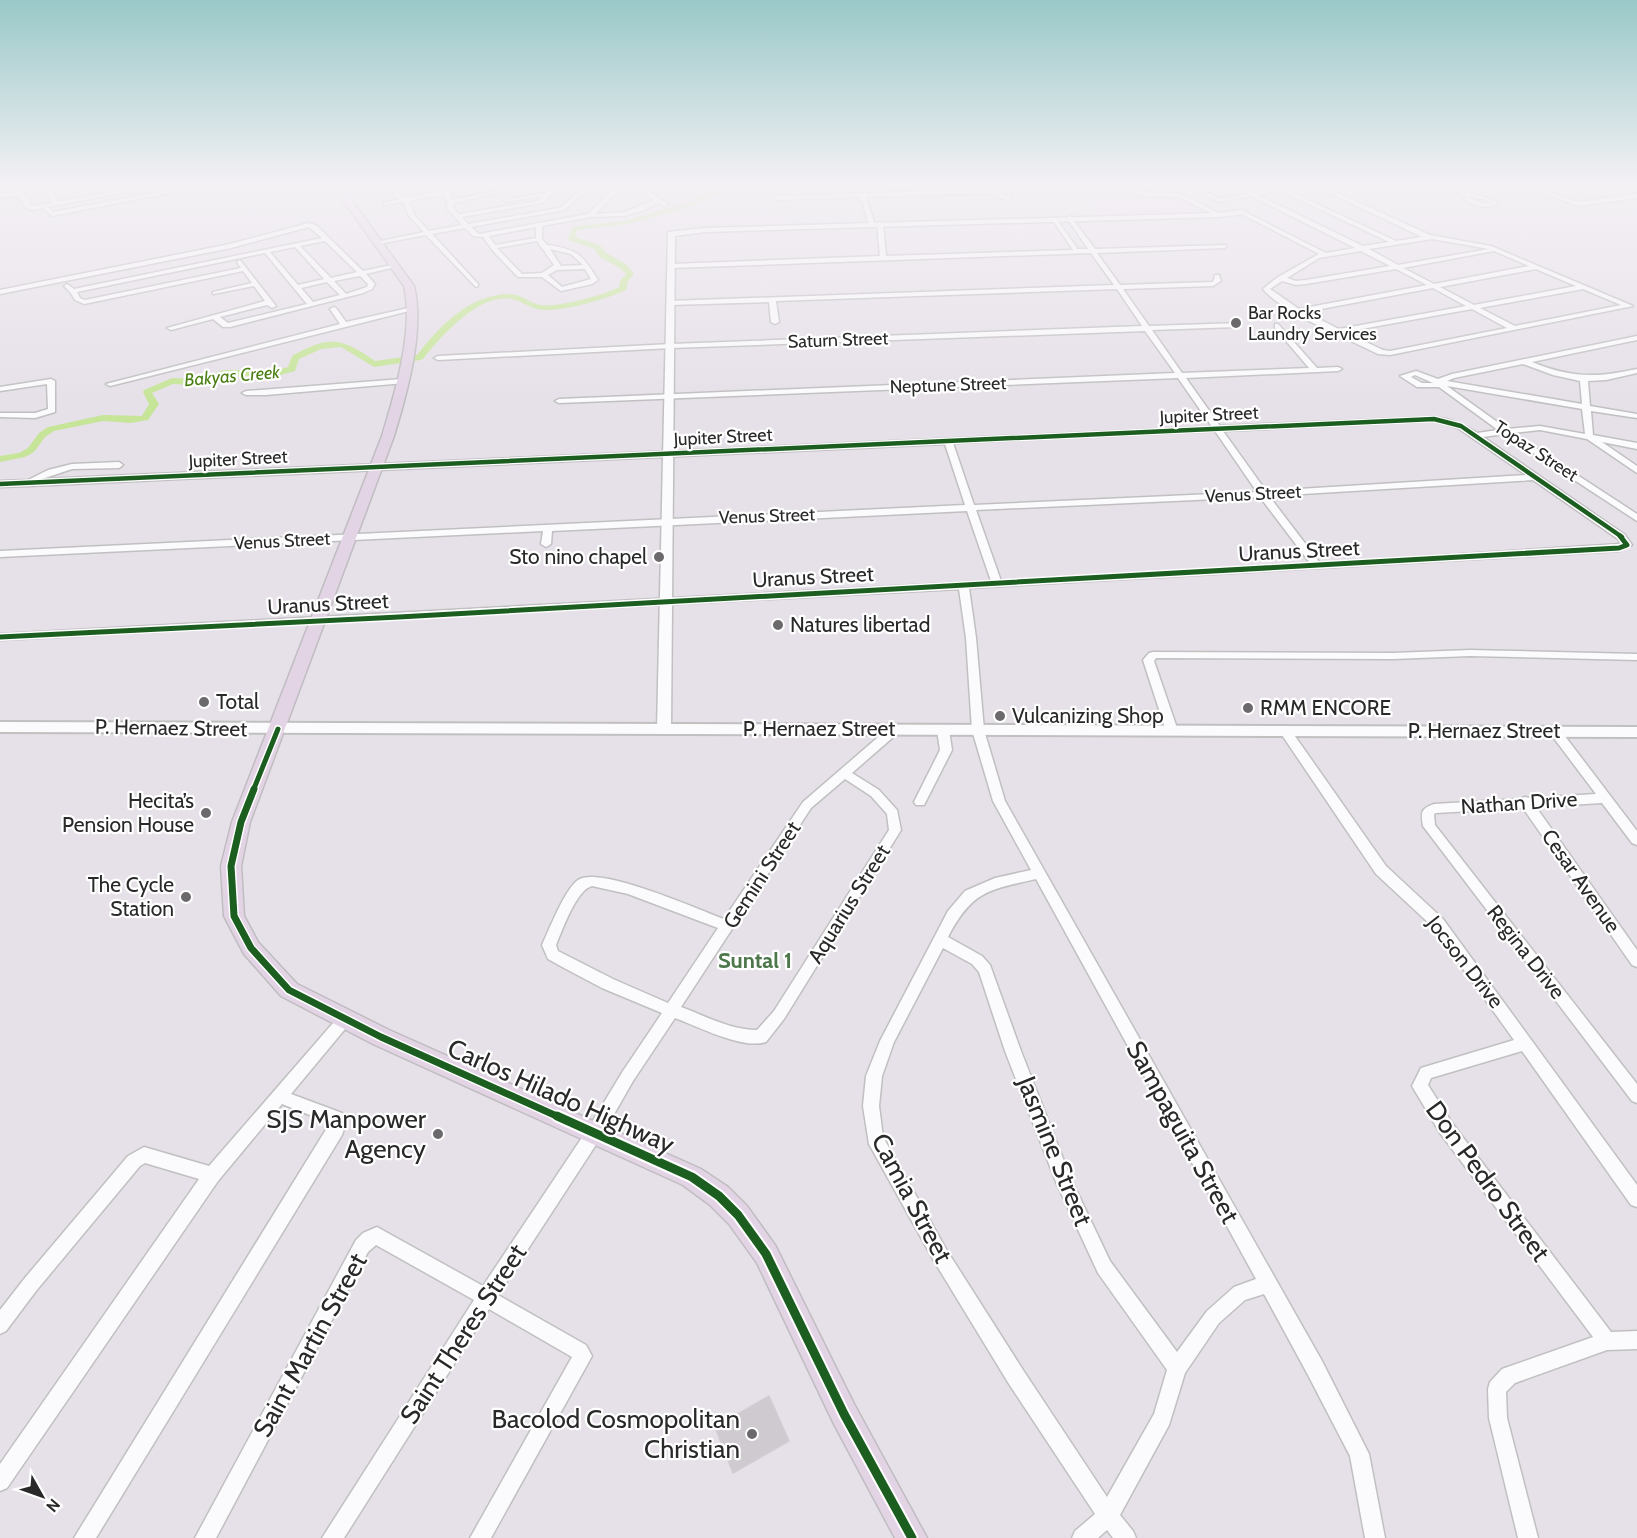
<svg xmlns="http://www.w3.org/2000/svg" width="1637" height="1538" font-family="Cabin,sans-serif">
<rect width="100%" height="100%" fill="#e6e0e8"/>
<path fill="#e6d5ea" d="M1165,195L1178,196L1211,213L1103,216L1093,203Z"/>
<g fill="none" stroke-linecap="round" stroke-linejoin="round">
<path fill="#c6e598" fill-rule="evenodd" d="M736,186H744L738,190L705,198L695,205L627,224L577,230L575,237L600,245L606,253L626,264L634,274L628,281L626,290C607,299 557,314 537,309C528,307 520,300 511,299C479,293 441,336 423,359L420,360L374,367L341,347L321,349L299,359L295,371L266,379L253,376H225L198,385L173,384L152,393L159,404L148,420L131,423L103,421L54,431L45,437L34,452L25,457L0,462V456L19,453L28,448L39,433L48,427L103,415L142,416L149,404L143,392L144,390L172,378L197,379L224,370H253L266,373L288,367L292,356C329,335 342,338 375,361L417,355C440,326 469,294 510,294C520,294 530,303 540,305C557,308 604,295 619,287L620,281L626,274L620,268L600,257L594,249L568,240L572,227L624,221L691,202L707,193Z"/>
</g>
<path fill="#cfcad0" stroke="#d1ccd3" stroke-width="1.5" d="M769,1396L789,1441L733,1473L715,1427Z"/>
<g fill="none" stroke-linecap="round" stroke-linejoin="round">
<defs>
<path id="minor" d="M13,186H19L32,206L52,203L44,186H50L58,202L144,186H157L48,207L53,212L191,186H204L52,216L43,208L32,210L26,208L18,195L0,198V194L16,192Z
M444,186H450V189L479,186L451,193L452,200L519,186H531L453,203L454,209L459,214L538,201L544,196L507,202L504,200L549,192L555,186H562L542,203L462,217L468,224L560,208L583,188L567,186H592L564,210L471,227L479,234L588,214L617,186H623L595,214L625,212L654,200L632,186H639L668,204L665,206L659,203L644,210L625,216L590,217L542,226V239L547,245C577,249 582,254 598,280L592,284L561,291L542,277H518L494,252L483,237L473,236L465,228L432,234L478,284V286L476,287L426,235L379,244L376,242L424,232L409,216L403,202L384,205V203L400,199L394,195V193H398L406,198L445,190ZM445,194L448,209L462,225L429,231L415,216L409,201ZM536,227V238L495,245L489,236ZM537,241L554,265L542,273L522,274L497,248ZM550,249L571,254L583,265L561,266ZM585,269L591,279L562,287L548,275L557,270Z
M1018,186H1038L997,192L1012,198L1010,201L990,193L866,197L875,225L872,227L869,225L861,197L777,200L774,198L777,196L988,189Z
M1078,186H1085L1092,192L1087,193Z
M1121,186H1129L1142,192L1182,194L1222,215L1217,216L1179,197L1141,196Z
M1187,186H1195L1222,200L1217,201Z
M1231,186H1239L1363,246L1389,242L1281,191V189H1285L1396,241L1422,237L1315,186H1323L1430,235L1491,246L1633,306L1390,355L1378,354C1347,338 1284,314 1263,289L1264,288L1278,277L1319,254L1238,212L1243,211L1326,253L1355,248ZM1432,239L1489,249L1398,265L1369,249ZM1361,251L1390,266L1306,280L1296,281L1287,278L1319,258ZM1494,251L1529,266L1434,284L1403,268ZM1396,269L1427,285L1299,309L1270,289L1282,281L1296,285L1306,284ZM1536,269L1576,286L1474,305L1440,287ZM1433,288L1466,306L1339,329L1305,312ZM1583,289L1621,305L1515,326L1480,308ZM1472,309L1507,328L1390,351L1383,350L1345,332Z
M1443,186C1452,186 1458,190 1467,192C1478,196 1488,196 1499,203C1487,210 1475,206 1464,200L1465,196ZM1470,197L1483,199L1491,203H1481L1469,198Z
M1522,186H1531L1578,202L1637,194V198L1578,206Z
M1571,186H1589L1569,190L1566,188Z
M1070,216L1095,249L1226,245V247L1224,248L1097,253L1120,285L1212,282L1214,280L1215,275H1219L1221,281L1213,286L1123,289L1149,326L1240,323L1241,325L1237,327L1152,330L1182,373L1309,368L1275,328V324H1278L1317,368L1338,367L1342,369L1338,371L1186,378L1220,426L1434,417C1451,419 1463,424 1477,433L1498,430L1439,387H1417L1400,376L1416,371L1438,379L1452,374L1637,336V340L1532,362C1571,378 1596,378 1637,369V373L1606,380L1588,381L1590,406L1637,414V418L1591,411L1593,435L1637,443V449L1602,442L1637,466V473L1587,439L1540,430L1513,433L1637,514V521L1504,434L1483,437L1625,535L1632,545L1619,551L969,588L976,638L984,730L1005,801L1322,1361L1369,1454L1385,1538H1365L1350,1456L1308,1375L1264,1294L1245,1300L1219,1323L1185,1373L1169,1425L1120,1515L1133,1531L1136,1538H1113L1107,1530L1098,1538H1072L1075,1531L1095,1514L1009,1384L934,1261L869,1144L863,1106L866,1076L880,1041L948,911L965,891L995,878L1031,870L993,801L972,730L966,638L959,589L0,640V634L991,581L967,511L552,531L551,544L546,547L541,544L543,531L0,557V551L965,505L945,444L29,486L0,487V481L28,480L48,470L72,464L119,462L123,465L119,468L72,469L42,479L1212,427L1178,378L559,403L555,401L559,399L1175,373L1145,331L671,348L438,360L434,358L438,356L671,344L1142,326L1117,289L776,301L779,322L775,324L771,322L769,302L670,305L667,303L670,301L1114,285L1091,253L671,268L668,266L671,264L880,256L877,224L880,222L883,224L886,256L1073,250L1052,219L1055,217L1077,248L1076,249H1088L1067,218ZM1523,364L1553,375L1580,381L1582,404L1447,381L1454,378ZM1415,375L1433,383H1422L1411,377ZM1447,386L1582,409L1585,434L1540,426L1507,429ZM1434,421L1458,428L1526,475L1266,491L1223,431ZM1215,431L1257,492L974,505L953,443ZM1533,480L1618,539L1621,544L1320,563L1269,496ZM1260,497L1310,563L1001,581L976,510ZM1036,879L1256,1279L1234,1287L1207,1311L1177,1352L1110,1261L1071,1179L1021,1051L990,965L982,956L948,937C972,891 988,890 1036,879ZM943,948L972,964L979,972L1005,1051L1056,1182L1098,1273L1167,1370L1154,1414L1107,1497L1023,1370L946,1249L883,1137L879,1106L882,1076L894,1042Z
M309,223L317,226L363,271L396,264L399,266L366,274L375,284L372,289L363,293L230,327H223L213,319L171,330L167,328L265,301L254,286L213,294V292L252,283L243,271L84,304L75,300L70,292L64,286L67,284L74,289L322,238L309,227L231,248L0,294V290L230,244ZM325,241L357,272L331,278L300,246ZM295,247L324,279L298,285L270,252ZM265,253L307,304L228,323L220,317L267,305L272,308L276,306L240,260L237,262L241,268L85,300L80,298L77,292ZM360,276L368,284L367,287L346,294L334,281ZM327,282L340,295L313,302L301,288Z
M334,307L336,308L346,322L413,307L417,309L110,386L106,384L340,324L330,309Z
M51,379L55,381V412L35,418L0,417V413H35L48,409L47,384L0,391V387Z
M402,379H405V383L266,395H246L242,393L246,391Z
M1470,650L1637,654V660L1470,656L1393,659L1156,658L1154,661L1178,731L1172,735L1166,731L1143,660L1149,653L1153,652L1393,653Z
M895,725L901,729L899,732L852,773L879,790L897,810L901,830L784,1019L766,1042C743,1050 697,1026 675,1018L633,1081L601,1137L498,1295L586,1345L592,1356L491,1538H470L572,1357L489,1309L344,1538H322L474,1300L376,1245L368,1252L216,1538H195L356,1240L363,1233L377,1227L483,1286L589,1127L623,1071L662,1013L602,988L566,969L548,959L542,945C549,930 565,889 578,880C599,865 699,910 724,919L803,802L891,726ZM845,779L871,796L887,814L889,830L774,1011L757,1030C731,1030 705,1016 681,1007L811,808ZM592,886L628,894L718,928L668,1003L613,979L558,951L556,945C562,931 576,890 592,886Z
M943,726L949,730L952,750L924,805H916L914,802L940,750L937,730Z
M1554,726L1558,727L1637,831V845L1632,843L1602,803L1536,807L1637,950V967L1632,965L1523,808L1436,813L1434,814L1435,825L1637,1084V1103L1632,1101L1423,826C1421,813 1420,809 1434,804L1520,799L1525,797L1530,798L1596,794L1550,733L1548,730L1550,727Z
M1286,728L1290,729L1386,866L1443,919L1637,1185V1207L1631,1205L1522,1051L1431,1078L1428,1085L1452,1123L1611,1332L1637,1331V1349L1607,1350L1515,1383L1506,1392L1507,1418L1538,1538H1518L1489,1418L1488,1389L1490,1382L1502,1369L1593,1337L1440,1133L1412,1086L1421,1068L1514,1040L1433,927L1376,874L1282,735L1280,732L1282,729Z
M345,1013L350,1015L352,1019L350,1023L291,1094L342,1113L346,1123L342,1135L96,1538H74L330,1123L282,1104L218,1181L7,1488L0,1491V1464L199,1179L145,1163L140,1166L36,1291L6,1331L0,1334V1310L24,1279L128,1156L144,1147L209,1166L340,1015Z"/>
<path id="tertiary" d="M1289,186H1307L1219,202L1215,200Z
M1241,210H1244V214L1219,217L705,232L675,236L671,729L664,734L659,732L657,729L668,232L705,228L1219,213Z"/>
<path id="secondary" d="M0,722L1637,727V737L0,732Z"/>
<path id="primary" d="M333,186H341L414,286C425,330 407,393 394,436L250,822L241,866L244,916L258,942L297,984L389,1030L701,1169L728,1187L747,1206L775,1245L854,1404L927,1538H895L834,1424L757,1263L729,1224L710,1205L683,1185L373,1044L281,996L244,954L224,916L221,866L232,822L382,436C395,393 414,331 404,286Z"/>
</defs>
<use href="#minor" stroke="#c0c0c1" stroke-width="3"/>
<use href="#tertiary" stroke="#c0c0c1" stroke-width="3"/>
<use href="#secondary" stroke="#c0c0c1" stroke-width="4"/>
<use href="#primary" stroke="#bfbdc0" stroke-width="3"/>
<use href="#minor" fill="#fbfafc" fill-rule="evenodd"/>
<use href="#tertiary" fill="#fbfafc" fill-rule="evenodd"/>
<use href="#secondary" fill="#fbfafc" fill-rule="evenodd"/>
<use href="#primary" fill="#e3d4e5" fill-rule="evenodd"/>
<defs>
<path id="cycleway-far3" d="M0,484L1434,419L1461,426L1622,537"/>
<path id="cycleway-far2" d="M0,637L399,617L1619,548L1627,545L1620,536
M253,791L278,729"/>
<path id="cycleway-far1" d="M254,789L241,822L231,866L234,916L251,948L289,990L381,1037L561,1118"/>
<path id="cycleway" d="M557,1116L692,1177L719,1196L738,1215L766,1254L844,1414L912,1538"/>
</defs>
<use href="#cycleway-far3" stroke="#fff" stroke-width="7"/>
<use href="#cycleway-far2" stroke="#fff" stroke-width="8"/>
<use href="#cycleway-far1" stroke="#fff" stroke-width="10"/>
<use href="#cycleway" stroke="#fff" stroke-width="13"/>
<use href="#cycleway-far3" stroke="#1b5e20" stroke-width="4.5"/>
<use href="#cycleway-far2" stroke="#1b5e20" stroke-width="5"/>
<use href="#cycleway-far1" stroke="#1b5e20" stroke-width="7"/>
<use href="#cycleway" stroke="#1b5e20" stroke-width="9"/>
</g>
<linearGradient id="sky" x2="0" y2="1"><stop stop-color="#9ac8c8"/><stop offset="0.46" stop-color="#f4f1f5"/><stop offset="1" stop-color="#f4f1f5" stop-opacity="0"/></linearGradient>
<rect width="1637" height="401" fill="url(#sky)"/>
<g fill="#6b696c" stroke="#fff" stroke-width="2">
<circle cx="1236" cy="323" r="6"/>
<circle cx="659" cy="557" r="6"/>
<circle cx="778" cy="625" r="6"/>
<circle cx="204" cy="702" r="6"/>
<circle cx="1248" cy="708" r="6"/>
<circle cx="1000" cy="716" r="6"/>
<circle cx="206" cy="813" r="6"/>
<circle cx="186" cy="897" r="6"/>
<circle cx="438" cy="1134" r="6"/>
<circle cx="752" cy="1434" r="6"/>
</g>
<g text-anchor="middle" stroke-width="4.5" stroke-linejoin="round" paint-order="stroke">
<g font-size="18" fill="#292929" stroke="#fff" text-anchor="start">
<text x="1248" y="319">Bar Rocks<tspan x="1248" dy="21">Laundry Services</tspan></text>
</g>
<g font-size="18" fill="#292929" stroke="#fff">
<text transform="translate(838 340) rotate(-2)" y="6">Saturn Street</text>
<text transform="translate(948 385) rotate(-2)" y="6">Neptune Street</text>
<text transform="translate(1209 415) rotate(-3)" y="6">Jupiter Street</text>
<text transform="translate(723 437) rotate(-3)" y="6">Jupiter Street</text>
<text transform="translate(1536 451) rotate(33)" y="6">Topaz Street</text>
<text transform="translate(238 459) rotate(-3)" y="6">Jupiter Street</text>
<text transform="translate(1253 494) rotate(-3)" y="6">Venus Street</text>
<text transform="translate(767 516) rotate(-2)" y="6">Venus Street</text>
<text transform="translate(282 541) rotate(-3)" y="6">Venus Street</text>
</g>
<g font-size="18" font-style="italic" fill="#4b7f14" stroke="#fff">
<text transform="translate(232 376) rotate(-5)" y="6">Bakyas Creek</text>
</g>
<g font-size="21" fill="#292929" stroke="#fff">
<text transform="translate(1299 551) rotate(-3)" y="7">Uranus Street</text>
<text transform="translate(813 577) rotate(-3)" y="7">Uranus Street</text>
<text transform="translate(328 604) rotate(-3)" y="7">Uranus Street</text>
<text transform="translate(171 728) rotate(1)" y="7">P. Hernaez Street</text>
<text x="819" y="736">P. Hernaez Street</text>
<text x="1484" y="738">P. Hernaez Street</text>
<text transform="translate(1519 803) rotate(-4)" y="7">Nathan Drive</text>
<text transform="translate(762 875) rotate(-57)" y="7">Gemini Street</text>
<text transform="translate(1581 881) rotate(55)" y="7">Cesar Avenue</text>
<text transform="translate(849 904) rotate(-58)" y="7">Aquarius Street</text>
<text transform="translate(1526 952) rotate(52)" y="7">Regina Drive</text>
<text transform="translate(1465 962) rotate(52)" y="7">Jocson Drive</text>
</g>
<g font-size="21" fill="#292929" stroke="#fff" text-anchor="start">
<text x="647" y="564" text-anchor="end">Sto nino chapel</text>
<text x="790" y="632">Natures libertad</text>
<text x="216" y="709">Total</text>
<text x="1260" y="715">RMM ENCORE</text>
<text x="1012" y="723">Vulcanizing Shop</text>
<text x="194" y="808" text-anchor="end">Hecita’s<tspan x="194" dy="24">Pension House</tspan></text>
<text x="174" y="892" text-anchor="end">The Cycle<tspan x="174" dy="24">Station</tspan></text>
</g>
<g font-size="22" font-weight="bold" fill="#4e774c" stroke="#fff">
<text x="755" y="968">Suntal 1</text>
</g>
<g font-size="26" fill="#292929" stroke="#fff">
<text transform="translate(561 1096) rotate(24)" y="9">Carlos Hilado Highway</text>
<text transform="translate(1183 1132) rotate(61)" y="9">Sampaguita Street</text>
<text transform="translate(1055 1151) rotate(68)" y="9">Jasmine Street</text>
<text transform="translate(1488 1181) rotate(54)" y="9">Don Pedro Street</text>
<text transform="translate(912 1198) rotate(62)" y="9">Camia Street</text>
<text transform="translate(463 1334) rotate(-57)" y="9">Saint Theres Street</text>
<text transform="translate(310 1345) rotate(-61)" y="9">Saint Martin Street</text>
</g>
<g font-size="26" fill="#292929" stroke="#fff" text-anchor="end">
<text x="426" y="1128">SJS Manpower<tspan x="426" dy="30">Agency</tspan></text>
<text x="740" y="1428">Bacolod Cosmopolitan<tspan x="740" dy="30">Christian</tspan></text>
</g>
</g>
<g transform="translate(42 1496) rotate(130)" stroke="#ffffff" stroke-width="4.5" paint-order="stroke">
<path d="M0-4.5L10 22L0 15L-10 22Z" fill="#292929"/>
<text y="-9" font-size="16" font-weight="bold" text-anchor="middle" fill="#292929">N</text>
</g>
</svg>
